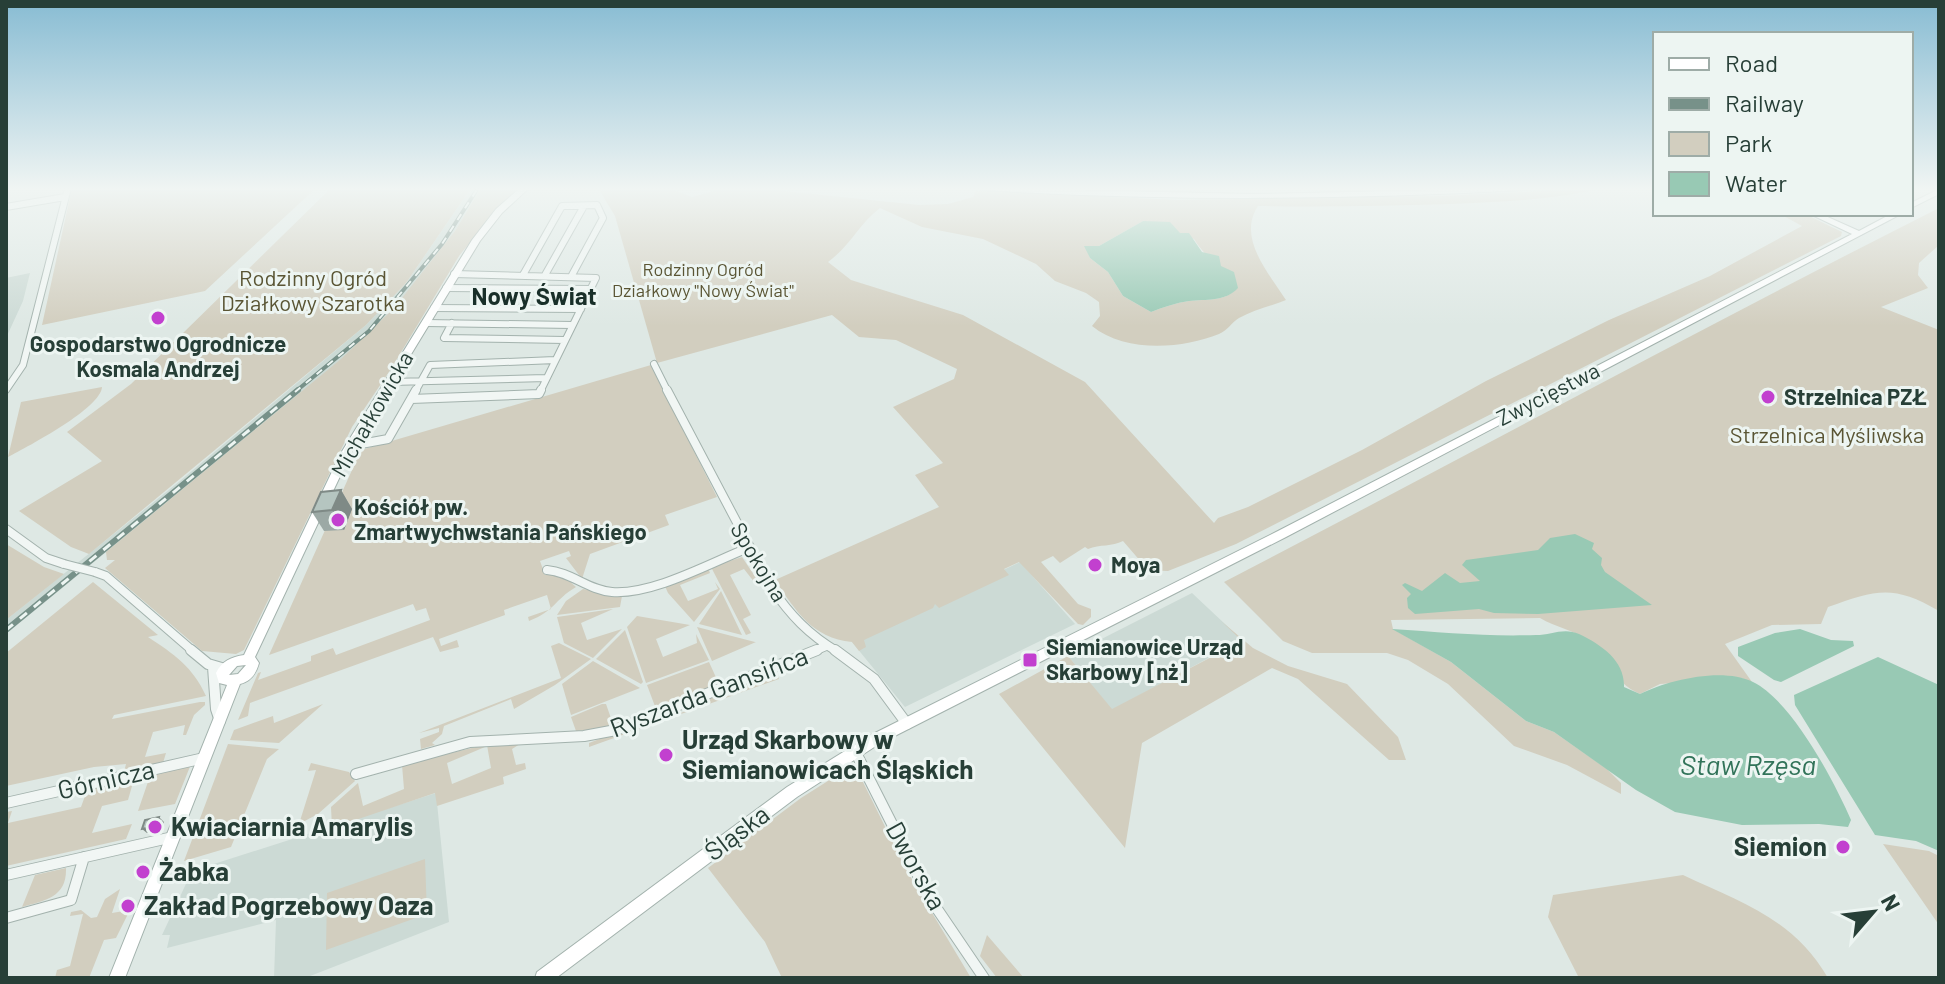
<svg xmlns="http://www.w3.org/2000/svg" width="1945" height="984" font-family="Barlow,sans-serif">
<rect width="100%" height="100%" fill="#dee8e4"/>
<path fill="#ccdad5" d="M471,188H481L455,231L427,269L394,308L342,359L6,634V620L180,481L366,325L406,283Z
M30,273L23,301L6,338V278Z
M1020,562L1075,624L905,707L852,642Z
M1192,593L1242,640L1112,710L1068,656Z
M436,793L449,922L305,978H274L276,920L167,948L170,935H162L192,871Z"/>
<path fill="#d2cebf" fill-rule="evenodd" d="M72,188H316L205,291L42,325Z
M331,188H471L406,283L366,325L89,554L71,547L19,511L102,461L67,432L131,384Z
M481,188H521L496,210L459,256L391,369L352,427L244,650L236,654L202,651L105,568L115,560H107L106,552L341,359L394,308L455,231Z
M598,188H668L692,197L725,188H754L919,205L948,204L973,197L976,191L1177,200L1442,196L1602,188C1553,200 1500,202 1449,204C1385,206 1322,207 1258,206C1237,238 1268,272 1286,300C1271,306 1253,310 1239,318C1232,322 1227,331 1219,334C1182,349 1125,353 1092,326L1100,316L1099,302L1086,293L1055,281L1036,264L983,239L922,227L880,208C858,225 852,244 828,262L851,280L963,315L1085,382L1214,523L1218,518L1248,507L1362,450L1486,381L1609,320L1710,276L1802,226L1780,214H1805L1842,232L1841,236L1236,544L1168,571L1140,570L1136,566L1142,563L1123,541C1112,547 1100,544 1088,549L1085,547L1060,563L1053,556L1041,562L1078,604L1091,609V617L1083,625L1078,624L1019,562L1004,569L1009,575L939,608L935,604L933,608L864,640L866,647L859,651L852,642C812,638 796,611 775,580L939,507L915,475L943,463L893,407L954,379L957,369L896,340L859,337L832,315L657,363L615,216ZM1143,221L1194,239C1205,257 1224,270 1237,288C1225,302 1206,299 1189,301C1176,303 1163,307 1151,312L1123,296L1108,272L1090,258L1085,246H1099Z
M1939,208V245L1919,263L1918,275L1928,288L1881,307L1939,330V611C1893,584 1876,590 1828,607L1821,624L1772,625L1725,644L1752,682L1741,678L1660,684L1640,694C1612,682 1609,657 1587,640C1576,631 1555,627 1540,618L1391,620L1393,629L1451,662L1526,721L1554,732L1607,769L1621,783V794L1567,765L1514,746L1448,684L1408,660L1387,653H1312L1283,641L1224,582C1463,458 1699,329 1939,208Z
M651,365L717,497L665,515L669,525L590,554L582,579L566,558L571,556L569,551L540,561L545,575C559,571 565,577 576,587C554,600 555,611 529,621L528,617L551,609L547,595L504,610L505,615L439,639L441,646L457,640L459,647L440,652L433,637L250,703L248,716L238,720L258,673L261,672L258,680L311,661V656L333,648L336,655L430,620L426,608L416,611L413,604L269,655L361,450Z
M102,387C101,408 29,446 8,457L21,402Z
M6,544L44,567L64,574L6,620Z
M742,557L758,581L755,583L744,569L730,575L751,615L743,619L751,633L746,635L711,567Z
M708,568L710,573L680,585L688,601L718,589L715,582L720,589L694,622L668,593L664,584Z
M93,582L158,635L148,637C174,654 193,667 206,696L114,715L112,719L200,702H205V705L194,715L186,735H183L185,725L153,732L145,757L166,753L163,763L124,772L126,764L94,767L6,786V653Z
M583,589L622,596L620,607L557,615L566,601Z
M721,591L742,635L699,624Z
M613,609L581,623L587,640L622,629L593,658L564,643L557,617Z
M637,616L690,625L656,639L663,657L697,643L696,634L709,660L646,683L627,627Z
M1221,621L1253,648L1288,666L1347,684L1398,737L1406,760H1389L1298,679L1272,668L1142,743L1125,848L999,694L1068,656L1112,709L1242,641Z
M697,627L755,642H756L712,661Z
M625,630L643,682L641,684L596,659Z
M559,643L591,659L555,685L514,709L511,699L444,726L442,734L432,743L435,745L421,749L420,739L439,732V728L419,733L561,678L551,646Z
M593,661L640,688L571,715L562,684Z
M709,662L719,684L656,709L647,685Z
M776,671L779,679L589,747V743L654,718L656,722L694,708L692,703L719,693L725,697L732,695L733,688Z
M323,704L279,743L230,740L234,730L273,716L274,723Z
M602,704H606L613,724L650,711L603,729L576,731L571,717Z
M228,744L279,749L267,759L231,847L184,861Z
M520,744L512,749L516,765L525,763L526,769L503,777L504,784L437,806L435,793L332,828L331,807L358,783L363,806L404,789L402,765L484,745L485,747L447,763L452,784L491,768L487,745Z
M311,763L349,772L355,781L318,814L299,824L316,770L308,771Z
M191,764L175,804L138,811L151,773Z
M850,767L859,774L907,871L971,978H782L765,942L708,868L801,798Z
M134,779L128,800L102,806L92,833L132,824L126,839L6,866V812L12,811L8,823L81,807L85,796L91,794L93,788Z
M1883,844L1929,851L1939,856V925Z
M425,859L427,914L326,950L327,893Z
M66,868C67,897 46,900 22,907L35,875Z
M1683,875C1742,903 1793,918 1828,978H1579L1548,917L1553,895Z
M120,889L112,913L130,910L116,938L104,940L89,978H55L57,970L70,966L83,914L70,916L71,912L81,910L91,918L97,917L105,899Z
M987,935L1024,978H997L980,956Z"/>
<path fill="#98c9b4" d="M1143,221L1170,222L1180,233H1189L1202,252L1219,256L1221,266L1234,272L1238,288C1225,302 1206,299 1189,301C1176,303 1163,307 1151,312L1123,296L1108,272L1090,258L1084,246H1099Z
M1575,534L1594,543L1592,549L1602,558L1601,565L1605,572L1652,605L1538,614L1494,613L1479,609L1415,614L1408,608L1407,598L1411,594L1402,585L1405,583L1422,591L1445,573L1460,583L1480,581L1462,565L1466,560L1538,550L1550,538Z
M1392,629C1440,632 1488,637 1536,635C1551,635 1564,627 1579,634C1602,645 1625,661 1624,687L1640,694C1669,680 1722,667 1753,682C1792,701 1834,781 1851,820L1848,827L1819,824L1742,825L1675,812L1636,790L1554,732L1526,721L1451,662Z
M1800,629L1831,640L1853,641L1854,646L1781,682L1774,680L1738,656V647L1775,633Z
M1878,657L1939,685V851L1916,841L1875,835L1795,705L1794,695Z"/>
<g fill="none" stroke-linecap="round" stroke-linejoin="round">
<defs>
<path id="street-far2" d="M6,207L65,197
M454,274L596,278L540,392
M523,275L562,206L597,205L603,218L572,275
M545,275L584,206
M446,288L591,289
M434,308L581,309
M426,323L572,325
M452,323L444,338L565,340
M654,364L668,392
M391,382L546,378
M6,390L23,365L68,188
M415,392L430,365L555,360"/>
<path id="street-far1" d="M667,390L771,587C790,615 809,635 838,652
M411,399L539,394L541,390
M350,446L388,439L416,390
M6,529L46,558L64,564
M547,570C571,572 588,590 612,592C653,595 710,563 748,548
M95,572L106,576L194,652
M812,652L826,646"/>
<path id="street" d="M191,650L208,664L225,669
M835,650L874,679L907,724
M213,667L216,709L220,721
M855,751L929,897L984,978
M356,774L470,742L584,736L616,730L817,650
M6,803L204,758
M6,875L173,837
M6,918L71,900L84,857"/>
<path id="secondary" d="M520,188H529L502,213L480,241L351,453L255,657L259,663C256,674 251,681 240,684L125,978H109L227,685L219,683L216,673C222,661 231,657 244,655L341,453L472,240L496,209ZM246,665L238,674L229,675L237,666Z
M979,188L1253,194L1527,188L1523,190C1343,200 1163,201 983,190Z
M1939,189V194L1911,208V203Z
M1810,214H1821L1859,231L1891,214H1901L1286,537L879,744L797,797L556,978H535L537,972L787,787L869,736L1278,531L1852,234Z"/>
</defs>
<use href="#street-far2" stroke="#a3b2ad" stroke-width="8"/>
<use href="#street-far1" stroke="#a3b2ad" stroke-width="10"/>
<use href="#street" stroke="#a3b2ad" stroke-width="12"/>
<use href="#secondary" stroke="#a3b2ad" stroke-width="2"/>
<use href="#street-far2" stroke="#f1f6f4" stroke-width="6"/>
<use href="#street-far1" stroke="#f1f6f4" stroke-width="8"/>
<use href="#street" stroke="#f1f6f4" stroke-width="10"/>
<use href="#secondary" fill="#fff" fill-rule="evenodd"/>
<defs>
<path id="rail-far1" d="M295,392L369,331L442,244L478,188"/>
<path id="rail" d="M6,630L298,390"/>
</defs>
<use href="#rail-far1" stroke="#779189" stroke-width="4"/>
<use href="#rail" stroke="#779189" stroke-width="6"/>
<use href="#rail-far1" stroke="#edf5f2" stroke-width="2" stroke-dasharray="7" stroke-linecap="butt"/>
<use href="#rail" stroke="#edf5f2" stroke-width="3" stroke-dasharray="9" stroke-linecap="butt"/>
<defs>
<path id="street-bridge" d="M64,564L95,572"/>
</defs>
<use href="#street-bridge" stroke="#a3b2ad" stroke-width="10" stroke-linecap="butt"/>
<use href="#street-bridge" stroke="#f1f6f4" stroke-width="8"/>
</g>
<path fill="#9ca9a5" d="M341,490L352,509L344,530L324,531L312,512Z"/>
<path fill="#7f8a86" d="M341,490L352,509L344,530L332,510Z
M159,817L164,822L161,830L147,833L142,829Z"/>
<path fill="#b5c5c0" stroke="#7f8a86" stroke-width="2" d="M341,490L332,510L312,512L321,492Z
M159,817L156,826L142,829L145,820Z"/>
<linearGradient id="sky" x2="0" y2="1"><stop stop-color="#88bcd3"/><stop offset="0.58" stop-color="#f0f5f3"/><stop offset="1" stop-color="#f0f5f3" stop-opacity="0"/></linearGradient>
<rect width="1945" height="326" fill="url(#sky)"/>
<g fill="#c240cf" stroke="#edf5f2" stroke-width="3">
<circle cx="158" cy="318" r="8"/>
<circle cx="1768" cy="397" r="8"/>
<circle cx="338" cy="520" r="8"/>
<circle cx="1095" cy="565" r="8"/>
<rect x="1022" y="652" width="16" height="16" rx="4"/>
<circle cx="666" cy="755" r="8"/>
<circle cx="155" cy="827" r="8"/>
<circle cx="1843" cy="847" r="8"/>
<circle cx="143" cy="872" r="8"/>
<circle cx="128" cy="906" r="8"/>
</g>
<g text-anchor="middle" stroke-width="6" stroke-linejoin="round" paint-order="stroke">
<g font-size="18" fill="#5a5534" stroke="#edf5f2">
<text x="703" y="276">Rodzinny Ogród<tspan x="703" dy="21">Działkowy "Nowy Świat"</tspan></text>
</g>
<g font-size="22" fill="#5a5534" stroke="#edf5f2">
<text x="313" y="286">Rodzinny Ogród<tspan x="313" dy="25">Działkowy Szarotka</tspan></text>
<text x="1827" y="443">Strzelnica Myśliwska</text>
</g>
<g font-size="22" font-weight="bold" fill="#273f37" stroke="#edf5f2" text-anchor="start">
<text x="158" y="352" text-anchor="middle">Gospodarstwo Ogrodnicze<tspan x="158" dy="25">Kosmala Andrzej</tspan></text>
<text x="1784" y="405">Strzelnica PZŁ</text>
<text x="354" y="515">Kościół pw.<tspan x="354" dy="25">Zmartwychwstania Pańskiego</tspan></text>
<text x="1111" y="573">Moya</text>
<text x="1046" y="655">Siemianowice Urząd<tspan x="1046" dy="25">Skarbowy [nż]</tspan></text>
</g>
<g font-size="22" fill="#273f37" stroke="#edf5f2">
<text transform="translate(1548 394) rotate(-27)" y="8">Zwycięstwa</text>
<text transform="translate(372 414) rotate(-60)" y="8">Michałkowicka</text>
<text transform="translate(759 562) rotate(59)" y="8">Spokojna</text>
</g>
<g font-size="24" font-weight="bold" fill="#192f29" stroke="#edf5f2">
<text x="534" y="305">Nowy Świat</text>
</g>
<g font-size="26" fill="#273f37" stroke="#edf5f2">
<text transform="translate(709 692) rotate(-21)" y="9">Ryszarda Gansińca</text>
<text transform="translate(106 780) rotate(-13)" y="9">Górnicza</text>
<text transform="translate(737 833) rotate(-37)" y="9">Śląska</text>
<text transform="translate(916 866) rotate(61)" y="9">Dworska</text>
</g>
<g font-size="26" font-weight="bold" fill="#273f37" stroke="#edf5f2" text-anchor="start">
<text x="682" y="749">Urząd Skarbowy w<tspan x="682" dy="30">Siemianowicach Śląskich</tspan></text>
<text x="171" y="836">Kwiaciarnia Amarylis</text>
<text x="1827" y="856" text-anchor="end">Siemion</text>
<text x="159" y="881">Żabka</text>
<text x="144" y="915">Zakład Pogrzebowy Oaza</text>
</g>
<g font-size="28" font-style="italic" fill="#317359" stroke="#edf5f2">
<text x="1748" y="775">Staw Rzęsa</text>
</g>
</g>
<rect width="1945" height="984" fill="none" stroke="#273f37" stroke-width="16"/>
<rect x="1653" y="32" width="260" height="184" fill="#edf5f2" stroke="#9eaca7" stroke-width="2"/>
<rect x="1669" y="58" width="40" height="12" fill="#ffffff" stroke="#9eaca7" stroke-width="2"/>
<text x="1725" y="72" font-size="24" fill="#273f37">Road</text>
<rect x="1669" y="98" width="40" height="12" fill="#779189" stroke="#9eaca7" stroke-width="2"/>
<text x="1725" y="112" font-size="24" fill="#273f37">Railway</text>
<rect x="1669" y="132" width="40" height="24" fill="#d2cebf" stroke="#9eaca7" stroke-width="2"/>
<text x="1725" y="152" font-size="24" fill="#273f37">Park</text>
<rect x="1669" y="172" width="40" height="24" fill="#98c9b4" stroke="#9eaca7" stroke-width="2"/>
<text x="1725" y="192" font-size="24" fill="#273f37">Water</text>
<g transform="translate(1873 912) rotate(62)" stroke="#edf5f2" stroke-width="6" paint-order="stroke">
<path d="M0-6L14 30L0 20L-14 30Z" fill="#273f37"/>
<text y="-12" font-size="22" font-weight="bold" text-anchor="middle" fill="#273f37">N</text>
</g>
</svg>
